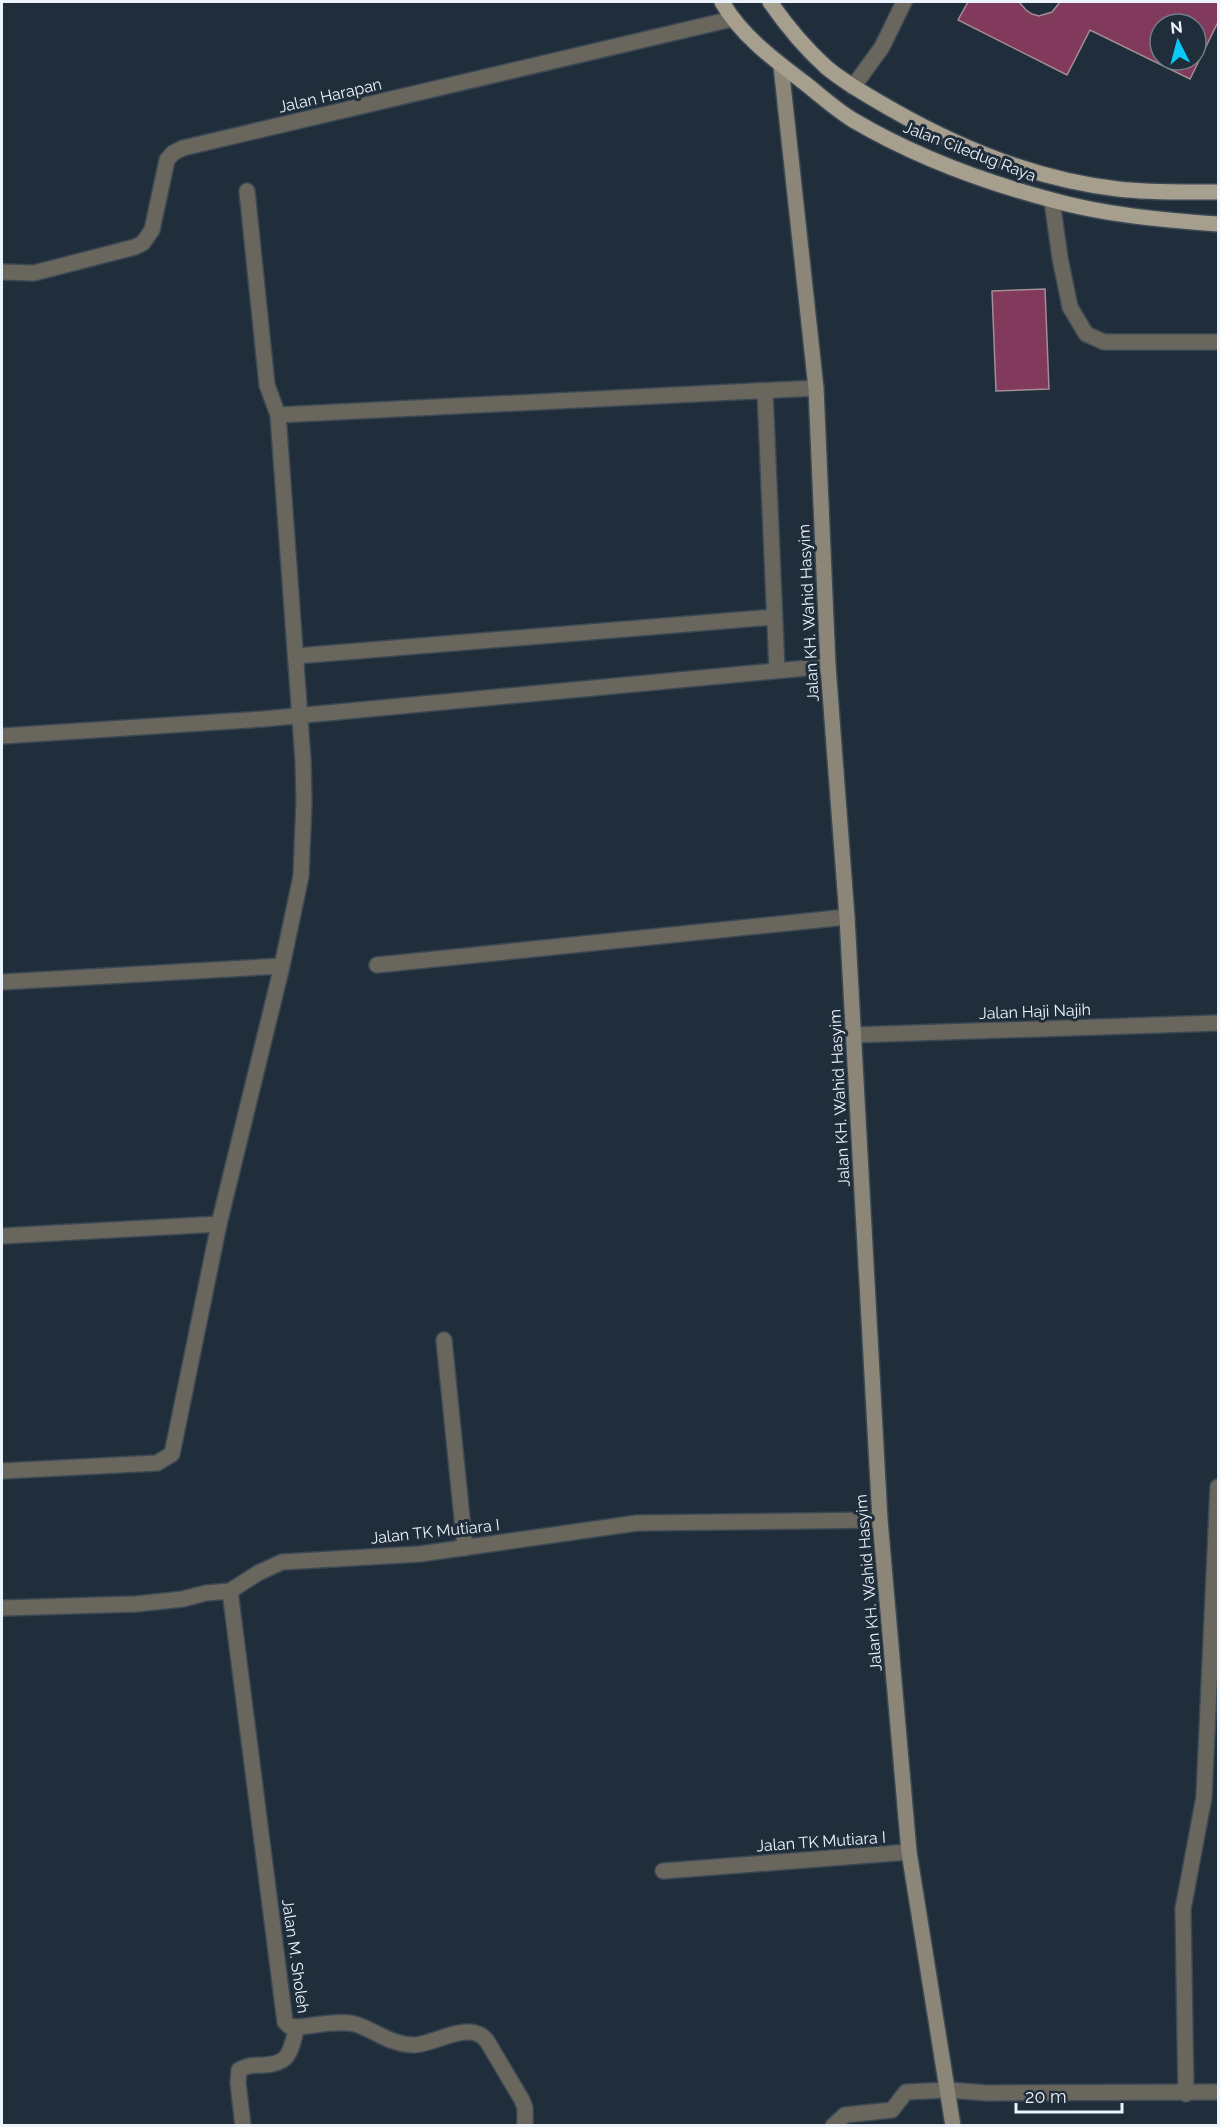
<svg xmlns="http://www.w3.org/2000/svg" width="1220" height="2127" font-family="Raleway,sans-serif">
<rect width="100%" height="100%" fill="#202d3a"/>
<path fill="#823a5c" stroke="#a48d96" stroke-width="1.5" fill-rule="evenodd" d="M968,2H1218V22L1190,79L1090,30L1067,75L958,20ZM1160,24H1196V60H1160Z
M1019,2H1060L1052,12L1039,16L1032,14L1026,10Z
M1045,289L1049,389L996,391L992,291Z"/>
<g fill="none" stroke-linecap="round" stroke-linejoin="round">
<defs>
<path id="lane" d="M247,191L267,385L278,415
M1052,201L1060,258L1070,307L1086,334L1104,342H1218
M444,1340L465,1548"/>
<path id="street" d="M853,87L882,47L904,2
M2,272L34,273L135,247L143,243L152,230L167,160L173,153L183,148L732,19
M765,392L777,670
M296,656L774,617
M2,736L263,719L828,666
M377,965L847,917
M2,982L282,966
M853,1035L1218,1023
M2,1236L219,1224
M2,1471L157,1463L172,1454L219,1224L282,966L301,876L304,801L303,760L278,415L816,388
M230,1591L285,2022L289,2026L297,2027C313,2026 343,2019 358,2025C377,2032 392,2045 414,2045C436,2044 471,2019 487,2041L522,2100L525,2108V2126
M2,1608L136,1604L183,1599L206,1593L230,1591L258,1573L282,1562L420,1554L637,1523L880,1520
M663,1871L909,1852
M1186,2094L1183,1909L1204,1797L1218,1487
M243,2126L238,2083L239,2070C248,2065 253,2065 263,2065C291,2064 290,2051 297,2027
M833,2126L845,2115L892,2110L906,2092L949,2090L987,2093L1218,2092"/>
<path id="secondary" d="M781,66L816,388L828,666L847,917L880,1520L909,1852L953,2126"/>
<path id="primary" d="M722,2C740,34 773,59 802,81C819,94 835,109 853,120C914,156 984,182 1052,200C1105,215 1163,220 1218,224
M770,2C786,25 805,48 826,67C846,84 869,96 891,109C961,149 1038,180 1118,189C1152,193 1185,192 1218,192"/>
</defs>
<use href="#lane" stroke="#3c4955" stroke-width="18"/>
<use href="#street" stroke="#3c4955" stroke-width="18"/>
<use href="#secondary" stroke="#3c4955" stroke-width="18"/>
<use href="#primary" stroke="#3c4955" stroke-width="18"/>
<use href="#lane" stroke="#69665d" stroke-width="15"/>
<use href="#street" stroke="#69665d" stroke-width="15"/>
<use href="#secondary" stroke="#8c8679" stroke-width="15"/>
<use href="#primary" stroke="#a79f8e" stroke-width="15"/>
</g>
<g text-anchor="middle" stroke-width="6" stroke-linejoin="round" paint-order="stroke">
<g font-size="16" fill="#ebf4fd" stroke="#202d3a">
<text transform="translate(330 95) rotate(-13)" y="6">Jalan Harapan</text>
<text transform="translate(970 151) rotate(21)" y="6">Jalan Ciledug Raya</text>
<text transform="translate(808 613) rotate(-93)" y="6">Jalan KH. Wahid Hasyim</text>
<text transform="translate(1035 1011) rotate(-2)" y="6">Jalan Haji Najih</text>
<text transform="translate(839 1098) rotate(-93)" y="6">Jalan KH. Wahid Hasyim</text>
<text transform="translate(435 1531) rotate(-6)" y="6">Jalan TK Mutiara I</text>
<text transform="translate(868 1583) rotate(-95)" y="6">Jalan KH. Wahid Hasyim</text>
<text transform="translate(821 1841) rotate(-4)" y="6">Jalan TK Mutiara I</text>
<text transform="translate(296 1956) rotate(82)" y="6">Jalan M. Sholeh</text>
</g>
</g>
<rect width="1220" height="2127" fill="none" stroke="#ebf4fd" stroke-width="6"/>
<g transform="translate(1178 42) rotate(354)"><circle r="28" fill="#202d3a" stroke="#717d88" stroke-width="1.5"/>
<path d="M0-4.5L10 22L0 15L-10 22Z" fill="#0acafa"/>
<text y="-9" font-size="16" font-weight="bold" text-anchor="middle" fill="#ebf4fd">N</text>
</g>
<path d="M1016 2103v9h106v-9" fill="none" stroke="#ebf4fd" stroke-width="3"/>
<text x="1025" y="2103" font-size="18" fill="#ebf4fd" stroke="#202d3a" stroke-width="4.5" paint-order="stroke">20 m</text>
</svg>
